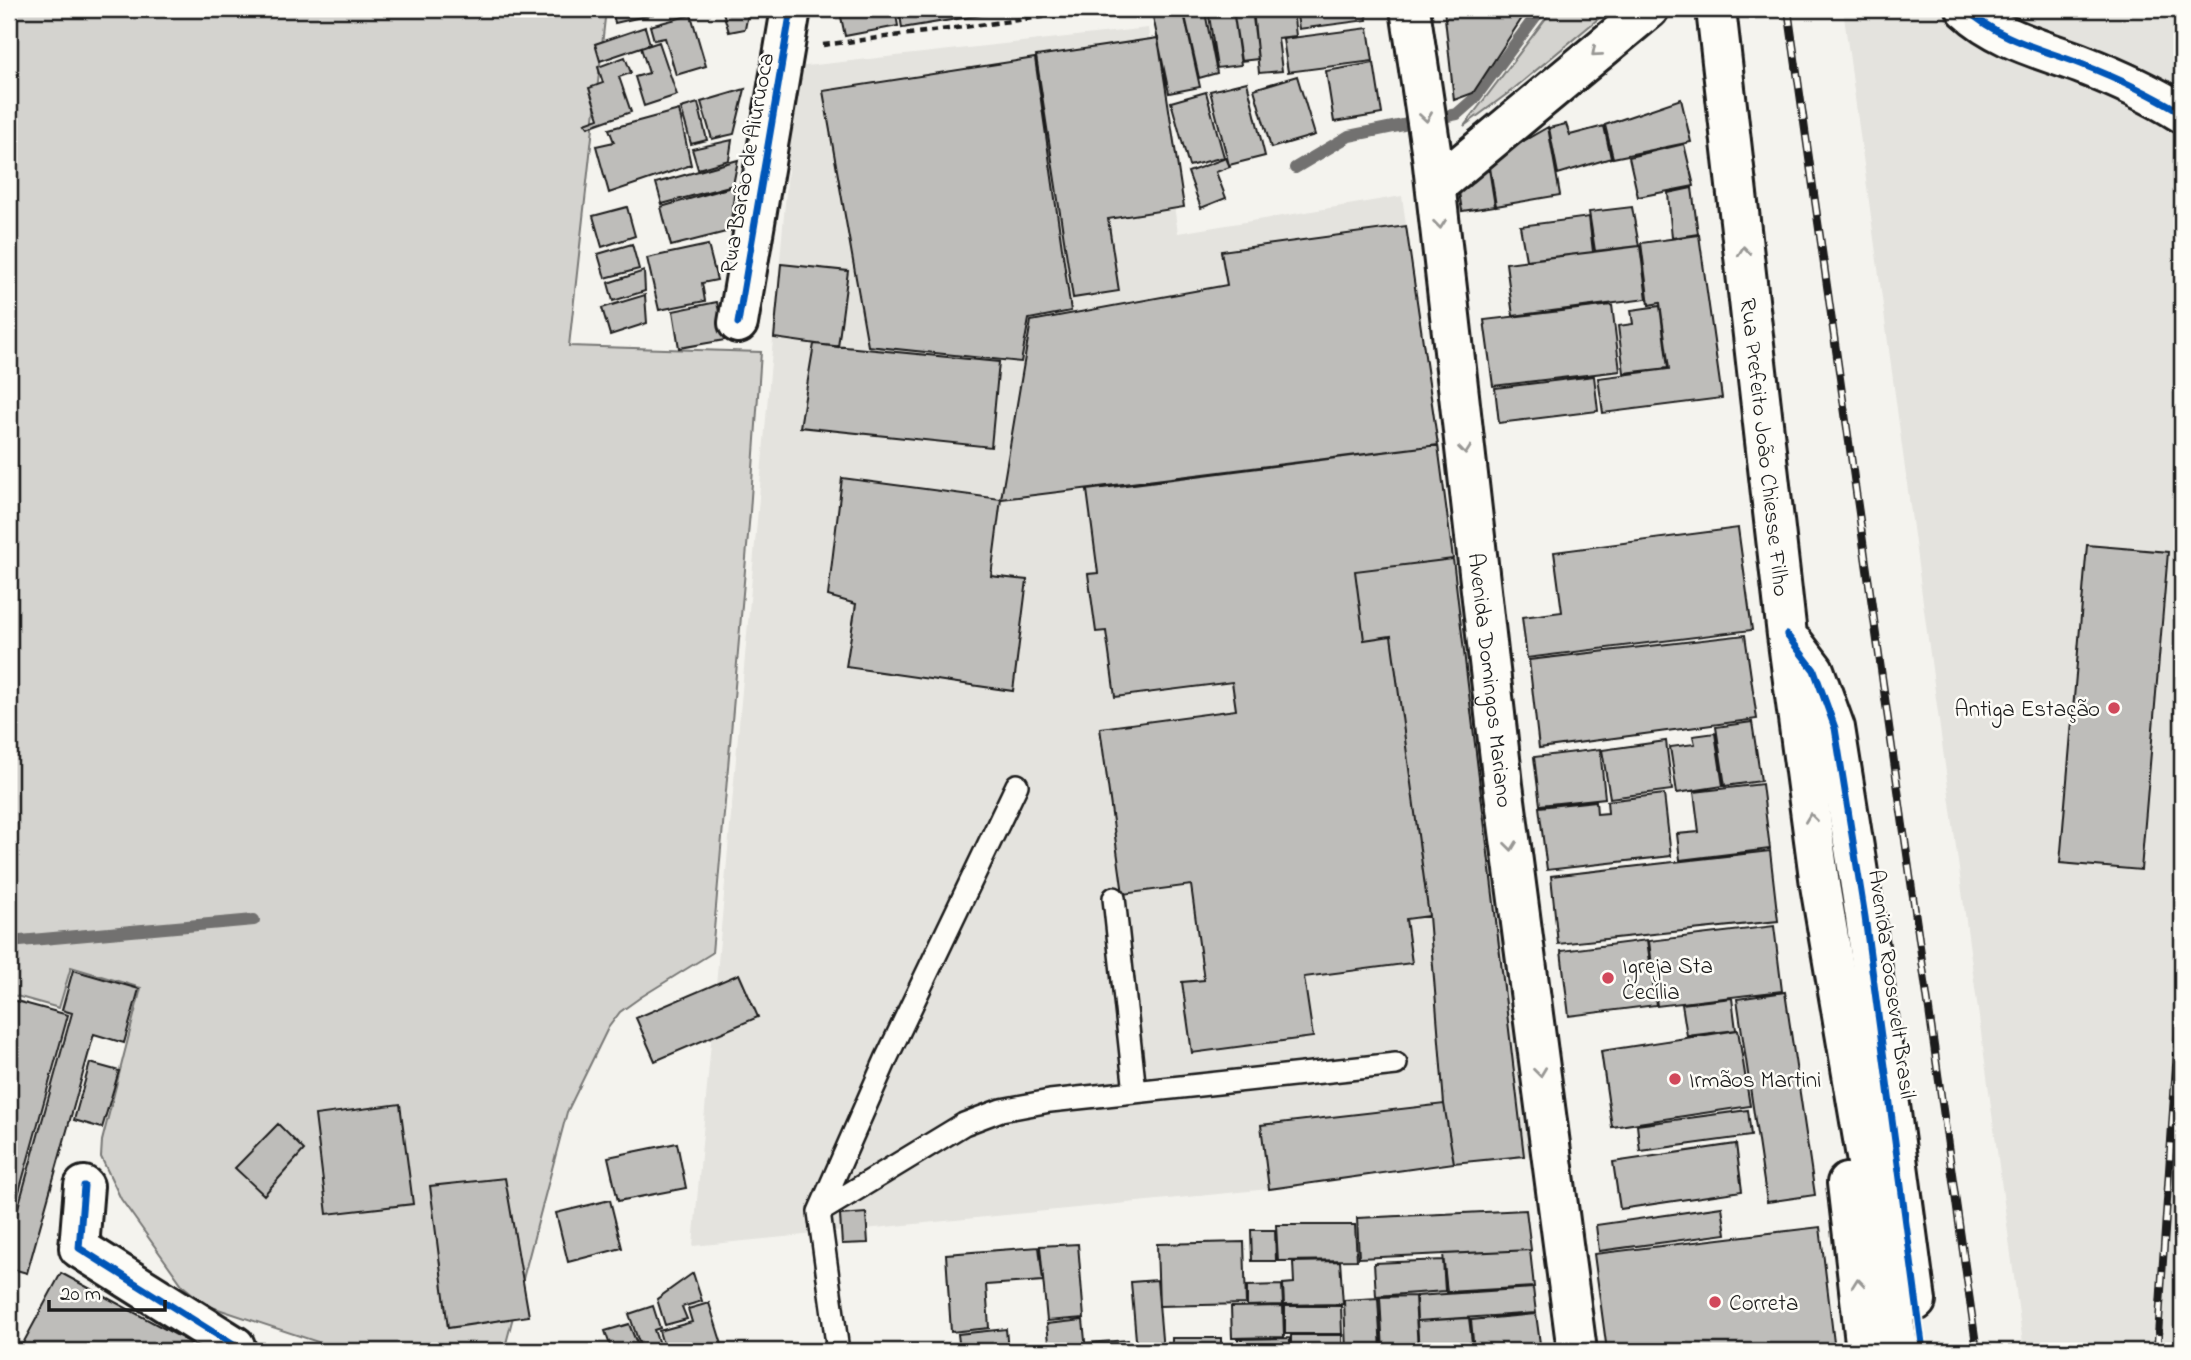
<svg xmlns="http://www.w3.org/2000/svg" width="2191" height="1360" font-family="'Indie Flower',sans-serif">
<rect width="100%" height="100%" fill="#f4f3ee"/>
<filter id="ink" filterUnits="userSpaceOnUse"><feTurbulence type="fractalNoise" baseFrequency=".0143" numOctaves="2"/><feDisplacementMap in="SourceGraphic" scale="14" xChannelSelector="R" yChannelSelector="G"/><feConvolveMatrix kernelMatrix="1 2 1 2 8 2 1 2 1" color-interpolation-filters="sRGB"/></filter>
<g filter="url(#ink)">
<path fill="#e4e3de" d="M1843,9H2182V1351H2024Z
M1148,28L1178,233L1402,196L1536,1155L1454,1163L1269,1189L693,1246L797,67Z"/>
<path fill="#d4d3cf" stroke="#787876" stroke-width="2" d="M9,9H606L569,346L761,352L750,512L712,953L641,997L620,1012L608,1028L567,1112L504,1351H345L206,1305L183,1286L121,1199L101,1157L102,1141L141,988L71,967L59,1008L9,994Z
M1553,9H1610L1511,91L1464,126Z"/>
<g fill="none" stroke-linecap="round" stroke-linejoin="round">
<path stroke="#72716f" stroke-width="12" d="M1295,168L1349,136L1457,114L1474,99L1541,9
M9,942L254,920"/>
</g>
<path fill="#bebdba" stroke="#1c1c1c" stroke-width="2" d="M612,9H676L615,23Z
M722,9H749L745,29L729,32Z
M858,9H895L898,26L845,36L840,12Z
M899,9H1018L902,28Z
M1168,9H1183L1200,87L1169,93L1152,12Z
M1208,9H1233L1241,65L1217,68Z
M1233,9H1252L1258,59L1241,61Z
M1253,9H1293L1296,36L1278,38L1282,71L1259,73Z
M1296,9H1365L1367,20L1299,29Z
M1444,9H1528L1473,93L1454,100Z
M1205,12L1217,73L1199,78L1185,16Z
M691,15L706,66L676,75L665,38L654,40L650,26Z
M645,27L650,44L600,61L595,44Z
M1368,28L1373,61L1288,72L1283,39Z
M1158,38L1184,207L1108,219L1119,291L1073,298L1036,56Z
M659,42L677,95L644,106L635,77L649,73L641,48Z
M625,57L631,73L619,77L631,112L588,127L585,123L599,118L589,88L603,83L598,67Z
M1035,58L1071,311L1029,319L1021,362L868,346L823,91Z
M1374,63L1382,114L1334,122L1326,71Z
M1297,76L1315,135L1271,148L1254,89Z
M1247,82L1265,156L1229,165L1210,91Z
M745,89L734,134L712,139L701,102Z
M1206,92L1224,157L1189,166L1171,102Z
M1681,99L1691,142L1613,158L1605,125Z
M698,103L707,140L691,144L681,108Z
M679,110L691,165L609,193L596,146L614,142L609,129Z
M1566,124L1570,135L1604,126L1611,158L1558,174L1549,128Z
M1548,127L1560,195L1496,206L1489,161Z
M732,140L729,160L698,169L692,149Z
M1684,144L1694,186L1638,197L1629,157Z
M1226,158L1230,167L1216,172L1226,198L1201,208L1188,172Z
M738,160L733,185L662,204L656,183Z
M1488,162L1495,206L1462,211L1458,186Z
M735,186L730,231L671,246L661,207Z
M1692,188L1698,234L1672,238L1668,193Z
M627,207L635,236L602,247L593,216Z
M1632,207L1639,246L1595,251L1589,212Z
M1589,217L1593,252L1526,260L1520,226Z
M1406,226L1438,445L1001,499L1031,321L1227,285L1221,251Z
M1699,235L1722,398L1603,413L1598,378L1669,369L1660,303L1649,305L1641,243Z
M632,244L639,269L605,278L598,254Z
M708,245L717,280L702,283L705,301L659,310L647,258Z
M1640,246L1647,299L1513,316L1506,263Z
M781,264L848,271L838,347L774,338Z
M644,271L645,291L613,301L608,283Z
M645,295L647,323L610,335L602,308Z
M717,302L725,340L679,348L673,311Z
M1612,305L1620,371L1493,386L1484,320Z
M1660,306L1668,368L1624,373L1618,326L1633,324L1631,310Z
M814,344L999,362L991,447L800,427Z
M1594,376L1598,411L1499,423L1495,388Z
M1438,445L1453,559L1355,571L1364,640L1391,636L1429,916L1406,919L1412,963L1304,977L1313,1037L1192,1053L1182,982L1204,980L1191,885L1123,894L1100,728L1236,710L1232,682L1115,697L1106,631L1096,632L1088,574L1098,573L1087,490Z
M842,478L1001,499L991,576L1027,580L1013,691L846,667L856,604L828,596Z
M1738,528L1752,630L1527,658L1522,617L1562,612L1554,552Z
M2087,545L2168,552L2141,870L2060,863Z
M1453,559L1524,1156L1454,1163L1444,1104L1429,916L1391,636L1364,640L1355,571Z
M1745,635L1757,719L1539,748L1529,660Z
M1752,722L1761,781L1725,786L1716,727Z
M1715,733L1723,786L1677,793L1670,747L1695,744L1693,736Z
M1666,741L1672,790L1610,798L1602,750Z
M1600,749L1605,798L1540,805L1534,757Z
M1762,784L1770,849L1680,860L1677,834L1699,832L1694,792Z
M1664,794L1671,856L1547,870L1539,807L1596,801L1597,814L1608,813L1607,801Z
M1770,851L1778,921L1558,944L1551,876Z
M1774,926L1782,991L1657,1006L1649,941Z
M1647,940L1656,1005L1569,1016L1561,951Z
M73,970L139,989L124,1043L94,1034L27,1273L9,1268V1240L72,1013L62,1010Z
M739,974L758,1017L655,1061L636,1018Z
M1785,992L1815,1195L1767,1202L1737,999Z
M1732,998L1736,1030L1687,1036L1682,1004Z
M9,999L68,1015L9,1228Z
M1738,1030L1750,1106L1612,1127L1601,1051Z
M90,1063L119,1071L102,1128L74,1120Z
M400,1104L413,1204L327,1214L315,1115Z
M1444,1104L1454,1163L1269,1189L1261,1125Z
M1748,1110L1751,1136L1640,1151L1637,1125Z
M278,1124L304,1150L264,1195L235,1168Z
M677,1143L686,1188L618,1201L608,1157Z
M1736,1144L1742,1191L1620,1209L1613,1162Z
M505,1178L529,1316L448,1328L430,1186Z
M610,1200L622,1248L568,1262L556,1213Z
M1722,1207L1726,1234L1599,1251L1596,1225Z
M1526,1210L1531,1250L1359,1258L1357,1218Z
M866,1213L868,1243L842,1244L840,1215Z
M1276,1225H1355L1357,1260L1278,1261Z
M1820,1227L1835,1351H1607L1594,1254Z
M1251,1230H1275L1276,1261H1252Z
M1244,1242L1246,1304L1159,1306L1157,1244Z
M1078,1244L1084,1318L1047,1321L1040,1246Z
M1039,1247L1043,1281L986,1285L989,1328L951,1332L946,1254Z
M1530,1250L1534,1287L1447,1292L1443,1254Z
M1443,1260L1445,1291L1376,1296L1374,1263Z
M1340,1261L1343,1304L1284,1305L1283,1284L1294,1283L1293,1262Z
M61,1273L195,1345L191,1351H29L21,1347Z
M693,1273L702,1301L682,1307L687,1319L665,1325L657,1299Z
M1157,1280L1163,1351H1137L1131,1282Z
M1282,1285L1283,1305L1247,1306V1286Z
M1533,1288L1536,1313L1417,1321L1416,1296Z
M1415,1296L1418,1351H1383L1380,1297Z
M1378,1298L1381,1351H1346L1344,1300Z
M709,1303L724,1351H665L659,1331L692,1322L688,1309Z
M653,1306L660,1328L654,1330L660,1347L642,1351L629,1314Z
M1283,1306L1284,1337L1232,1338L1231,1307Z
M1285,1306H1341L1342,1334H1285Z
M1536,1314L1541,1351H1474L1471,1320Z
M1469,1318L1473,1351H1419L1417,1321Z
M1083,1320L1086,1351H1050L1047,1324Z
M629,1324L640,1351H612L605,1331Z
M1006,1329L1008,1351H960L958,1334Z
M1291,1335H1342V1351H1291Z
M1172,1338H1221V1351H1172Z
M1290,1338V1351H1238V1339Z
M1128,1340L1129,1351H1088L1087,1343Z"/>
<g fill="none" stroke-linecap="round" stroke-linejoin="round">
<defs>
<path id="lane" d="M1114,898L1135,1092
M819,1212L964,1124L1001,1110L1050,1101L1396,1064
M838,1351L819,1212L887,1057L1017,785"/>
<path id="street" d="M1966,9C1998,39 2041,49 2081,64C2117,78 2150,93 2182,113
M738,323L791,9
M84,1186L79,1248L235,1346L233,1351"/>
<g id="secondary">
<path id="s1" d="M1410,9L1432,156L1503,785L1577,1351"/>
<path id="s2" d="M1716,9L1787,635L1820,885L1899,1351"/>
<path d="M1436,186L1649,9"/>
<path d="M1795,645L1814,670L1835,728L1865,917L1916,1301"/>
<path d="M1847,1183L1866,1351"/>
</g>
</defs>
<use href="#lane" stroke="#1c1c1c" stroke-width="26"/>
<use href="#street" stroke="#1c1c1c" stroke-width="44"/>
<use href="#secondary" stroke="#1c1c1c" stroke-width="44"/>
<path stroke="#1c1c1c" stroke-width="4.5" stroke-dasharray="7 5" stroke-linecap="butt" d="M823,45L1104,9"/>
<use href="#lane" stroke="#fdfcf7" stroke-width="21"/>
<use href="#street" stroke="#fdfcf7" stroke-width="38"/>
<use href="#secondary" stroke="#fdfcf7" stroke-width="38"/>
<defs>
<path id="rail" d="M1788,9L1977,1351
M2157,1351L2182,975"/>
</defs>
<use href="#rail" stroke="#1c1c1c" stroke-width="8"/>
<use href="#rail" stroke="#fdfcf7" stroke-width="5" stroke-dasharray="16" stroke-linecap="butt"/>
<defs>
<path id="cycleway" d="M1966,9C1998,39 2041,49 2081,64C2117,78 2150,93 2182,113
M738,323L791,9
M1787,635L1814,670L1835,728L1865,917L1923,1351
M84,1186L79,1248L235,1346L233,1351"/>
</defs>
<use href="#cycleway" stroke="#fdfcf7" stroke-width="11"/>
<use href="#cycleway" stroke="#0057b8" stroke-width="7"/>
</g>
<defs><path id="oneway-chevron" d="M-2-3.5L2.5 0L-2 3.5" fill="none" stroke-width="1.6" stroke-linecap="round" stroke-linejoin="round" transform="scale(1.75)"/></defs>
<g stroke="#989794">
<use href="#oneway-chevron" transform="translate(1596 52) rotate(139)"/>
<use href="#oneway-chevron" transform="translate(1426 117) rotate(82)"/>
<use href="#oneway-chevron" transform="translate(1440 224) rotate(84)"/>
<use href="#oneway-chevron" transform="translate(1744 251) rotate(-96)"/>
<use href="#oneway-chevron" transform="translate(1465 450) rotate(84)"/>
<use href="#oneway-chevron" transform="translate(1811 818) rotate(-97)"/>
<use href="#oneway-chevron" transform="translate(1511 846) rotate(83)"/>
<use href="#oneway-chevron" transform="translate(1540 1072) rotate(83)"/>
<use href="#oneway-chevron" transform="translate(1858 1283) rotate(-96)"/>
</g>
</g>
<g fill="#d1495b" stroke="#fdfcf7" stroke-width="2.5">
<circle cx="2114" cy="708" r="7"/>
<circle cx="1608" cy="978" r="7"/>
<circle cx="1675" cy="1079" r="7"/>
<circle cx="1715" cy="1302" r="7"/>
</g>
<g text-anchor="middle" stroke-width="5" stroke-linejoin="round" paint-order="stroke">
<g font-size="23" fill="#1c1c1c" stroke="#fdfcf7">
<text transform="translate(746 163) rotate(-80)" y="8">Rua Barão de Aiuruoca</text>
<text dy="8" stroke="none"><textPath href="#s2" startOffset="441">Rua Prefeito João Chiesse Filho</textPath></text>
<text dy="8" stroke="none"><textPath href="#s1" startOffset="676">Avenida Domingos Mariano</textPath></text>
<text transform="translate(1893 984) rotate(82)" y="8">Avenida Roosevelt Brasil</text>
</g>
<g font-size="23" fill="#1c1c1c" stroke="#fdfcf7" text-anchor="start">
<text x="2100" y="716" text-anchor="end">Antiga Estação</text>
<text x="1622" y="973">Igreja Sta<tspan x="1622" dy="26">Cecília</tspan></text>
<text x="1689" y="1087">Irmãos Martini</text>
<text x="1729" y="1310">Correta</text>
</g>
</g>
<rect width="2191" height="1360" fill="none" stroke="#fdfcf7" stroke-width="35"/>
<rect x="18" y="18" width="2156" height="1325" fill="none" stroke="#1c1c1c" stroke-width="2.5" filter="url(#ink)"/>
<path d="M49 1300v10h116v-10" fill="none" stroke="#1c1c1c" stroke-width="3.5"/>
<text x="60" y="1300" font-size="21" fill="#1c1c1c" stroke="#fdfcf7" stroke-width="5" paint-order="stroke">20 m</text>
</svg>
